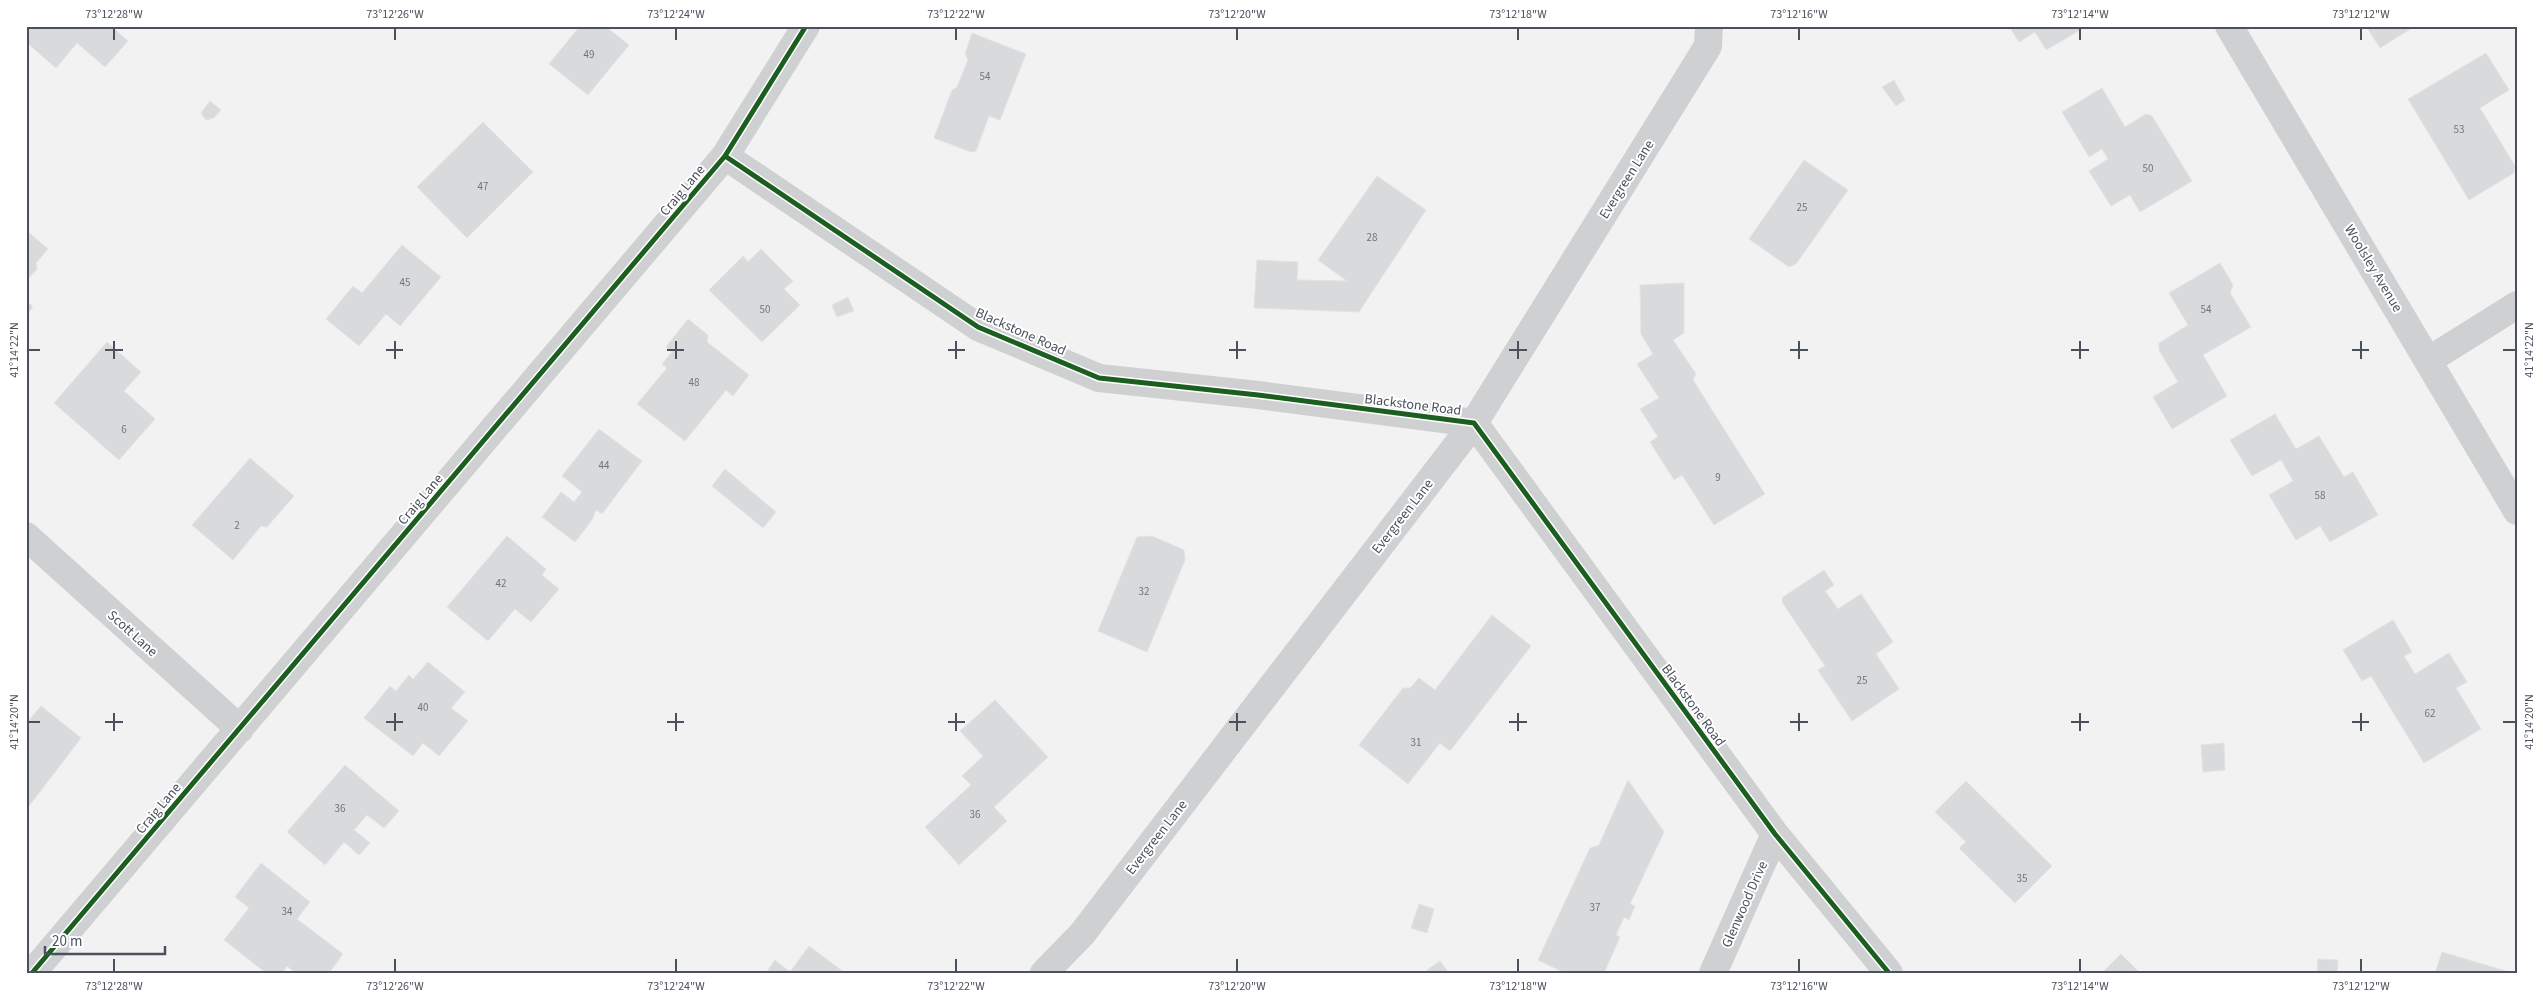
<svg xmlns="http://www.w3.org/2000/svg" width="2543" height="999" font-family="'Source Sans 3',sans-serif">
<rect width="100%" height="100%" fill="#f2f2f2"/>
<path fill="#d9dadc" stroke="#e3e3e4" d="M26,26H111L128,41L105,67L77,43L56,68L26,42Z
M580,26H605L629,45L588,95L549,64Z
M2009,26H2087L2046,50L2035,32L2019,42Z
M2366,26H2415L2380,48Z
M972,33L1026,54L1000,120L989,116L976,151L971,152L934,138L952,90L957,87L968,60L965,54Z
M2486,53L2509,90L2480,108L2515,166L2514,173L2469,200L2408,99Z
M1894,80L1905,100L1896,106L1882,87Z
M2102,88L2125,127L2146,114L2152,116L2192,181L2140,212L2130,195L2111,206L2089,171L2108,159L2102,149L2089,157L2062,112Z
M210,101L221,110L214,118L206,120L201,113Z
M483,122L533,172L467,238L417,187Z
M1804,160L1848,190L1796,264L1789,267L1749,239Z
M1377,176L1426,210L1359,312L1254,308L1257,260L1298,262L1297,280L1347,281L1318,260Z
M26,230L48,249L36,263L37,269L26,281Z
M402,245L441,277L400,326L386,314L359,346L326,319L353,286L362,293Z
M761,249L793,281L784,289L800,305L762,342L709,290L743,256L748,262Z
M2220,263L2233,285L2230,293L2251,327L2203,355L2227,396L2172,429L2153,397L2178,382L2159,350V343L2188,325L2169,293Z
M1684,283V333L1673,340L1696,374L1693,380L1765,494L1714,525L1682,475L1674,480L1650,442L1658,437L1640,409L1659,398L1637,364L1653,354L1641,334L1640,285Z
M848,297L854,311L837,317L832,305Z
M26,300L33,307L26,315Z
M688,319L708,335L707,342L749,375L733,396L726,390L685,441L637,404L667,368L662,364L672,352L666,347Z
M107,342L141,372L124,391L155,419L119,460L54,403Z
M2275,414L2296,449L2319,436L2344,477L2353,472L2378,515L2330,542L2320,526L2296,540L2269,495L2293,481L2281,460L2252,476L2230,440Z
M599,429L642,461L602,514L596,510L592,520L575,542L542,517L561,492L574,502L582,492L562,476Z
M250,458L294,496L267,527L261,526L233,560L192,525Z
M725,469L776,512L763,528L712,486Z
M507,536L546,569L542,575L559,589L531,622L515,609L488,641L447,607Z
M1152,536L1184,550L1185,560L1147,652L1098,631L1137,537Z
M1824,570L1834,585L1825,591L1838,609L1861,594L1893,642L1876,654L1899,689L1852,721L1818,670L1825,666L1782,602L1783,597Z
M1492,615L1531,646L1450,751L1440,743L1408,784L1359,745L1403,688H1410L1419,678L1435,690Z
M2393,620L2412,652L2404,656L2415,674L2449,653L2467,682L2456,688L2481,729L2424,763L2371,676L2362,681L2343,650Z
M428,662L465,692L451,708L468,721L439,756L423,743L413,756L364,718L390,686L396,691L409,675L413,679Z
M995,700L1048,757L994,807L1007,821L959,865L925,827L971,785L962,776L983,756L960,731Z
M41,706L81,738L26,810V724Z
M2224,743L2225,770L2203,772L2201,745Z
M345,765L399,811L384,828L367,815L354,830L370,843L359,855L344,842L325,865L287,832Z
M1628,780L1664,832L1630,904L1635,906L1629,920L1624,917L1616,935L1620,937L1604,973H1565L1538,960L1590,848L1599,845Z
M1966,781L2052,866L2015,903L1959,848L1966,842L1935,812Z
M261,863L310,902L297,919L343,954L329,973H296L287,966L282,973H266L224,940L249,908L235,897Z
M1419,904L1434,909L1427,933L1411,928Z
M809,946L845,973H766L775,960L790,972Z
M2442,952L2506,971L2505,973H2435Z
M2121,954L2140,973H2102Z
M2318,959L2338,960L2337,973H2317Z
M1440,961L1449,973H1429L1427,970Z"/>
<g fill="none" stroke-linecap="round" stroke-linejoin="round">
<path stroke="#ced0d2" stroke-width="28" d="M2229,26L2517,511
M725,156L978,327L1099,378L1258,395L1474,423L1775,834L1889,973
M2429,360L2517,305
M26,536L240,729
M32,973L725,156L806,26
M1044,973L1082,934L1474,423L1708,46L1709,26
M1713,973L1775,834"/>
<defs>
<path id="cycleway" d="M725,156L978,327L1099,378L1258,395L1474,423L1775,834L1889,973
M32,973L725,156L806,26"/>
</defs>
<use href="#cycleway" stroke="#fff" stroke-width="8"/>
<use href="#cycleway" stroke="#1b5e20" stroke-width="5"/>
</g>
<path fill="none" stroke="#4a515c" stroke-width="2" d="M114,28V40M395,28V40M676,28V40M956,28V40M1237,28V40M1518,28V40M1799,28V40M2080,28V40M2361,28V40M114,341V359M395,341V359M676,341V359M956,341V359M1237,341V359M1518,341V359M1799,341V359M2080,341V359M2361,341V359M28,350H40M105,350H123M386,350H403M667,350H684M948,350H965M1229,350H1246M1509,350H1527M1790,350H1808M2071,350H2089M2352,350H2369M2503,350H2516M114,713V731M395,713V731M676,713V731M956,713V731M1237,713V731M1518,713V731M1799,713V731M2080,713V731M2361,713V731M28,722H40M105,722H123M386,722H403M667,722H684M948,722H965M1229,722H1246M1509,722H1527M1790,722H1808M2071,722H2089M2352,722H2369M2503,722H2516M114,959V972M395,959V972M676,959V972M956,959V972M1237,959V972M1518,959V972M1799,959V972M2080,959V972M2361,959V972"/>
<g text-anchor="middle" stroke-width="4" stroke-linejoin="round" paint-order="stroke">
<g font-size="11" fill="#6f757d">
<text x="589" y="58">49</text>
<text x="985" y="80">54</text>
<text x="2459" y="133">53</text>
<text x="2148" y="172">50</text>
<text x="483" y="190">47</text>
<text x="1802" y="211">25</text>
<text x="1372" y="241">28</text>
<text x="405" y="286">45</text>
<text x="765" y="313">50</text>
<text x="2206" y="313">54</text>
<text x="694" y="386">48</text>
<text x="124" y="433">6</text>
<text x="604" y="469">44</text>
<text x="1718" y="481">9</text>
<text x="2320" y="499">58</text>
<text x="237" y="529">2</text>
<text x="501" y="587">42</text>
<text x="1144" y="595">32</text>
<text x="1862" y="684">25</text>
<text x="423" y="711">40</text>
<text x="2430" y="717">62</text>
<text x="1416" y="746">31</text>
<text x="340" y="812">36</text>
<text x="975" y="818">36</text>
<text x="2022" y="882">35</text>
<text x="1595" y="911">37</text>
<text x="287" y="915">34</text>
</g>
<g font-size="14" fill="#4a515c" stroke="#fff">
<text transform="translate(1626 179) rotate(-58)" y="5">Evergreen Lane</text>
<text transform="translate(682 190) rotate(-50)" y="5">Craig Lane</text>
<text transform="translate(2374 268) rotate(59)" y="5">Woolsley Avenue</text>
<text transform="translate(1021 331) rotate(24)" y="5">Blackstone Road</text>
<text transform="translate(1413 404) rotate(7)" y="5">Blackstone Road</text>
<text transform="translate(420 499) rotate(-50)" y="5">Craig Lane</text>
<text transform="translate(1402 516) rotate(-52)" y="5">Evergreen Lane</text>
<text transform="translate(133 633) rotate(42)" y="5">Scott Lane</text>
<text transform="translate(1694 705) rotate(54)" y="5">Blackstone Road</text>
<text transform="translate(158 808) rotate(-50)" y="5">Craig Lane</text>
<text transform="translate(1156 837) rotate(-52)" y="5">Evergreen Lane</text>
<text transform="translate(1744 904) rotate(-66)" y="5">Glenwood Drive</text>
</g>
</g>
<rect width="2543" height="999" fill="none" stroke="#ffffff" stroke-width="55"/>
<path d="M45 946v8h120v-8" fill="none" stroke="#4a515c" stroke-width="2.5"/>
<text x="52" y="946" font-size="15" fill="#4a515c" stroke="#ffffff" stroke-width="4" paint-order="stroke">20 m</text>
<rect x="28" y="28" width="2488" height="944" fill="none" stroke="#4a515c" stroke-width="2"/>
<g font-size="12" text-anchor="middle" fill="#4a515c">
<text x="114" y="18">73°12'28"W</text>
<text x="395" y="18">73°12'26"W</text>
<text x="676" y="18">73°12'24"W</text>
<text x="956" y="18">73°12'22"W</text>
<text x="1237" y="18">73°12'20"W</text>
<text x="1518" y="18">73°12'18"W</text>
<text x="1799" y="18">73°12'16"W</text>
<text x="2080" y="18">73°12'14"W</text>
<text x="2361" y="18">73°12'12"W</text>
<text transform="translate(14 350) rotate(-90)" y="4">41°14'22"N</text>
<text transform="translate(2529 350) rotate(-90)" y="4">41°14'22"N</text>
<text transform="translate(14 722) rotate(-90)" y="4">41°14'20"N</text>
<text transform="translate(2529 722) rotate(-90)" y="4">41°14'20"N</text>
<text x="114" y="990">73°12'28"W</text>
<text x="395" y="990">73°12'26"W</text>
<text x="676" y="990">73°12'24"W</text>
<text x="956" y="990">73°12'22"W</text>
<text x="1237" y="990">73°12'20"W</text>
<text x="1518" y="990">73°12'18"W</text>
<text x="1799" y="990">73°12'16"W</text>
<text x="2080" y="990">73°12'14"W</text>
<text x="2361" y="990">73°12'12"W</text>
</g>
</svg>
